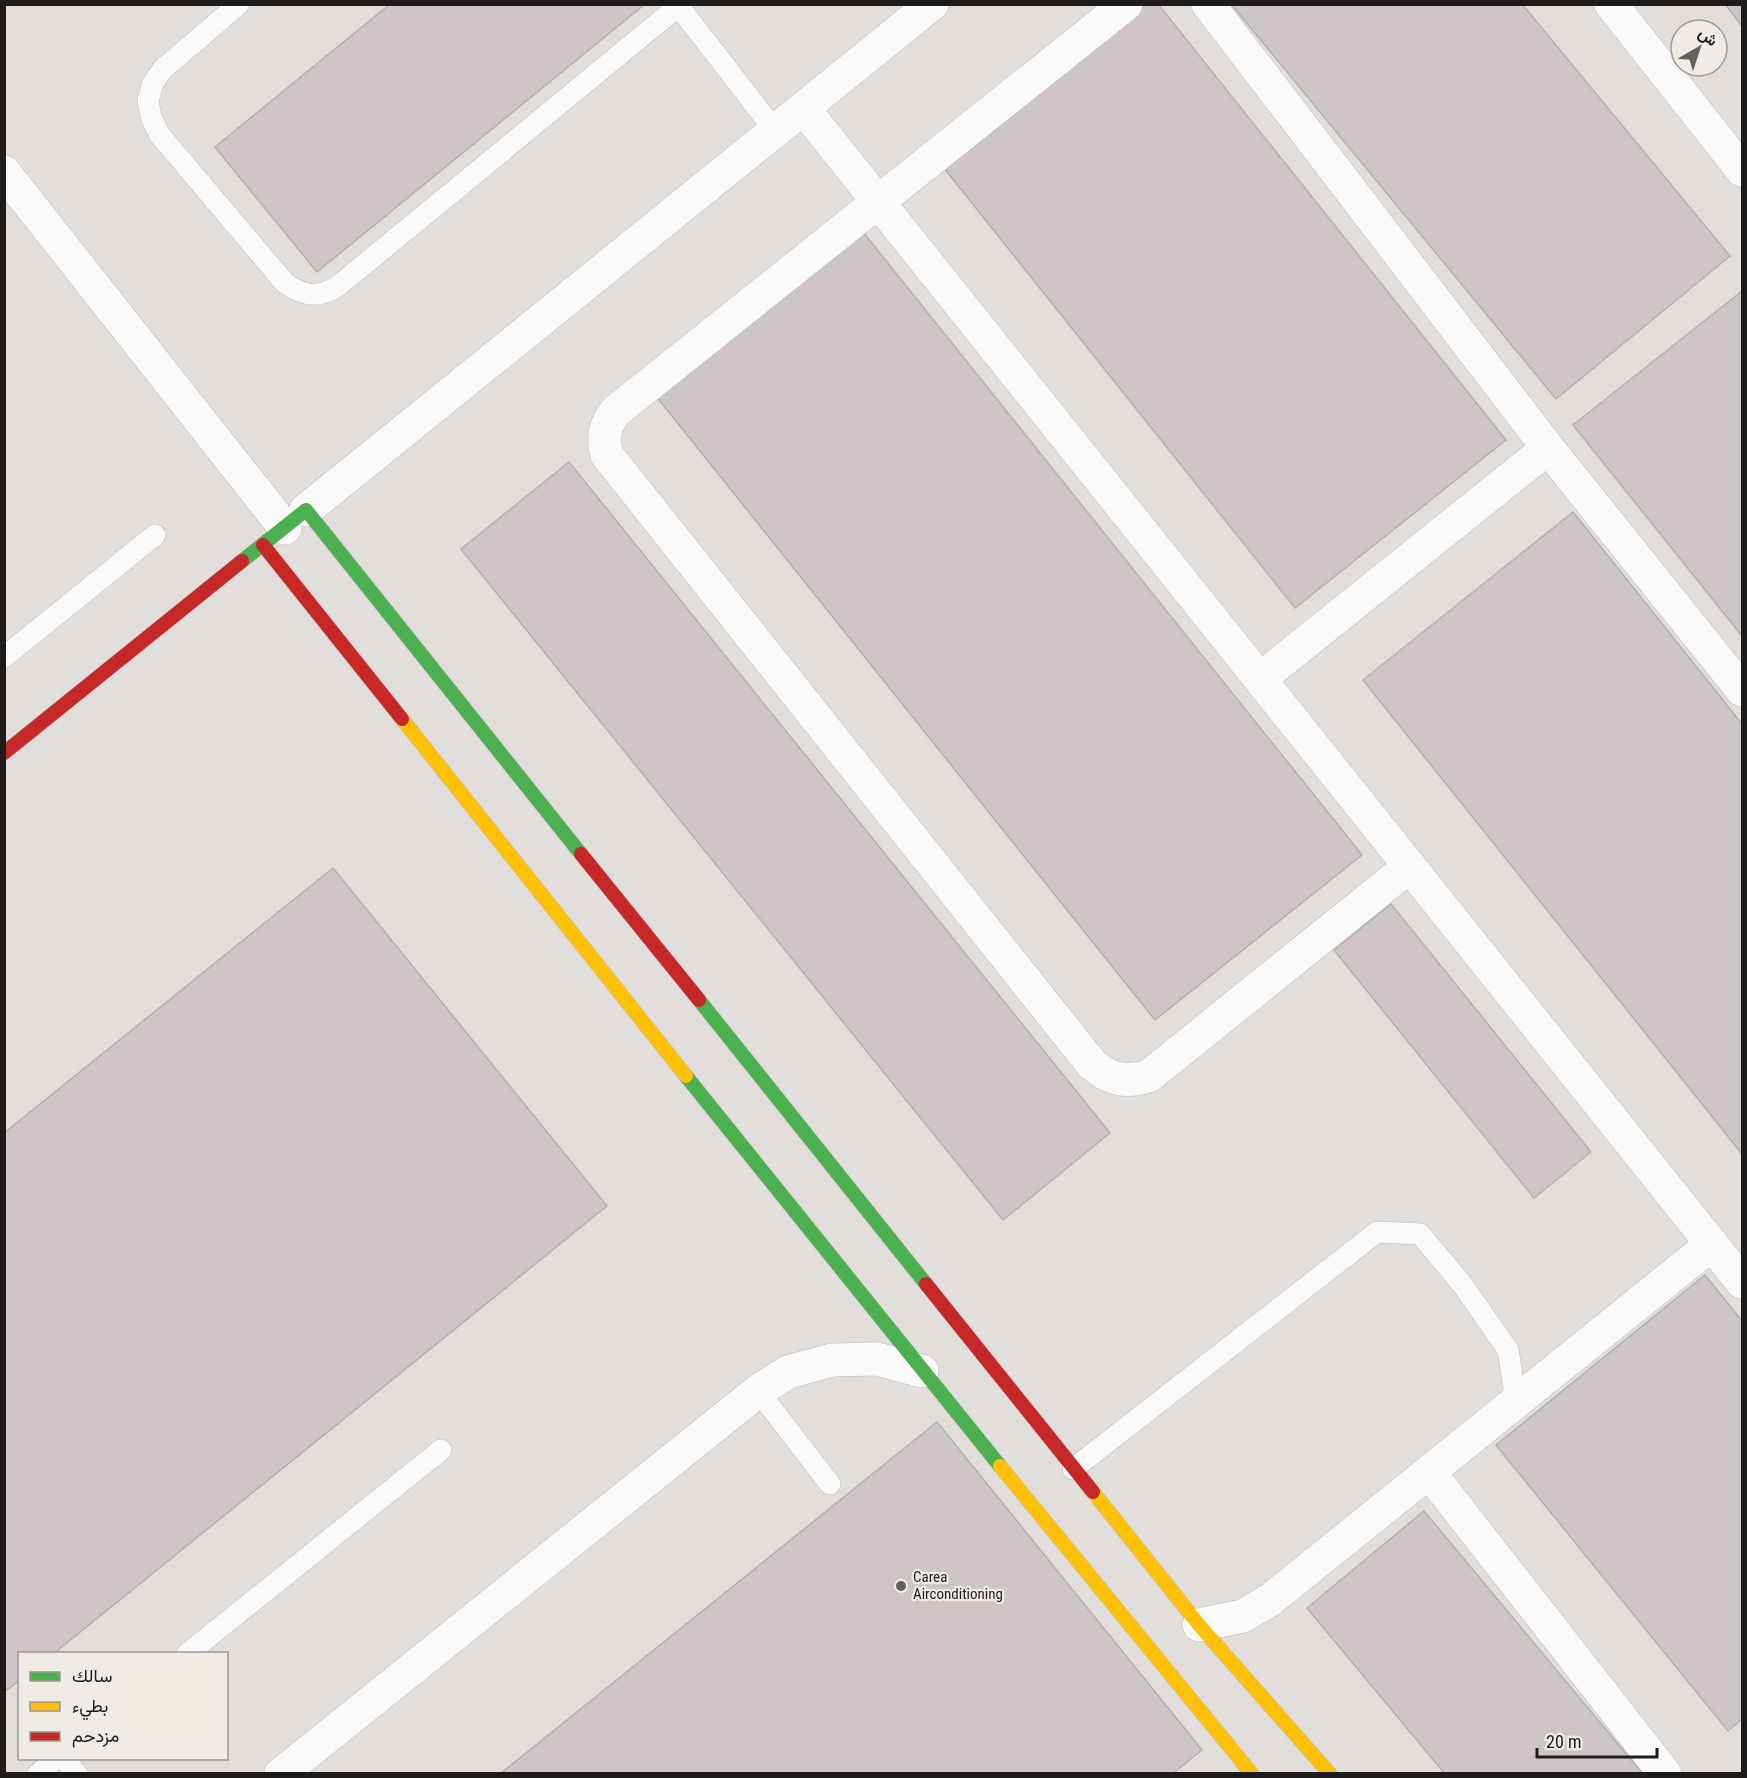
<svg xmlns="http://www.w3.org/2000/svg" width="1747" height="1778" font-family="'Roboto Condensed',Vazirmatn,sans-serif">
<rect width="100%" height="100%" fill="#e1dedb"/>
<path fill="#cec5c6" stroke="#b2b0af" stroke-width="1.5" d="M390,4H645L317,272L215,147Z
M1140,4H1158L1506,440L1295,608L940,163Z
M1231,4H1522L1730,256L1556,399Z
M1725,4H1742V26Z
M863,232L1362,855L1155,1020L656,396Z
M1742,291V636L1573,425Z
M569,462L1110,1133L1003,1220L461,549Z
M1573,512L1742,724V1154L1363,680Z
M333,868L607,1206L53,1654H20V1680L4,1692V1133Z
M1391,904L1591,1152L1534,1198L1334,950Z
M1705,1275L1742,1321V1719L1728,1731L1496,1445Z
M937,1422L1202,1750L1172,1774H500Z
M1424,1511L1643,1774H1445L1307,1608Z"/>
<g fill="none" stroke-linecap="round" stroke-linejoin="round">
<defs>
<path id="lane" d="M239,4L163,69L153,83L148,100L151,117L159,134L284,282C302,296 319,299 338,286L681,4
M677,4L776,132
M4,657L155,535
M758,1391L830,1484
M1073,1469L1377,1232L1420,1234L1462,1284L1508,1350L1516,1401
M187,1654L441,1450
M64,1758L77,1774
M38,1774L56,1758"/>
<path id="street" d="M1126,4L616,411C605,425 602,437 607,455L1091,1063C1109,1080 1126,1083 1149,1076L1410,866
M1208,4L1548,448L1742,690
M1611,4L1742,170
M804,109L1742,1282
M4,172L285,528
M306,510L932,4
M1260,679L1548,448
M1429,1472L1665,1774
M1199,1625L1243,1616L1270,1600L1712,1244
M281,1774L758,1391L788,1372L832,1360L877,1359L922,1371"/>
<path id="fast" d="M242,561L306,510L581,854
M699,1000L926,1284
M686,1076L1000,1466"/>
<path id="slow" d="M402,719L686,1076
M1000,1466L1252,1774
M1093,1492L1199,1625L1330,1774"/>
<path id="jam" d="M263,545L402,719
M4,753L242,561
M581,854L699,1000
M926,1284L1093,1492"/>
</defs>
<use href="#lane" stroke="#bebbb9" stroke-width="22"/>
<use href="#street" stroke="#bebbb9" stroke-width="34"/>
<use href="#fast" stroke="#bebbb9" stroke-width="15"/>
<use href="#slow" stroke="#bebbb9" stroke-width="15"/>
<use href="#jam" stroke="#bebbb9" stroke-width="15"/>
<use href="#lane" stroke="#fafafa" stroke-width="21"/>
<use href="#street" stroke="#fafafa" stroke-width="33"/>
<use href="#fast" stroke="#4caf50" stroke-width="14"/>
<use href="#slow" stroke="#ffc107" stroke-width="14"/>
<use href="#jam" stroke="#c62828" stroke-width="14"/>
</g>
<circle fill="#62605e" stroke="#f1ebe5" stroke-width="2" cx="901" cy="1586" r="6"/>
<g text-anchor="middle" stroke-width="4.5" stroke-linejoin="round" paint-order="stroke">
<g font-size="15" fill="#1e1c1a" stroke="#f1ebe5" text-anchor="start">
<text x="913" y="1582">Carea<tspan x="913" dy="17">Airconditioning</tspan></text>
</g>
</g>
<rect width="1747" height="1778" fill="none" stroke="#1e1c1a" stroke-width="12"/>
<rect x="18" y="1652" width="210" height="108" fill="#f1ebe5" stroke="#9d9894" stroke-width="1.5"/>
<rect x="30" y="1672" width="30" height="9" fill="#4caf50" stroke="#9d9894" stroke-width="1.5"/>
<text x="72" y="1682" font-size="18" fill="#1e1c1a">سالك</text>
<rect x="30" y="1702" width="30" height="9" fill="#ffc107" stroke="#9d9894" stroke-width="1.5"/>
<text x="72" y="1712" font-size="18" fill="#1e1c1a">بطيء</text>
<rect x="30" y="1732" width="30" height="9" fill="#c62828" stroke="#9d9894" stroke-width="1.5"/>
<text x="72" y="1742" font-size="18" fill="#1e1c1a">مزدحم</text>
<g transform="translate(1699 48) rotate(39)"><circle r="28" fill="#f1ebe5" stroke="#9d9894" stroke-width="1.5"/>
<path d="M0-4.5L10 22L0 15L-10 22Z" fill="#62605e"/>
<text y="-9" font-size="16" font-weight="bold" text-anchor="middle" fill="#1e1c1a">ش</text>
</g>
<path d="M1537 1748v9h120v-9" fill="none" stroke="#1e1c1a" stroke-width="3"/>
<text x="1546" y="1748" font-size="18" fill="#1e1c1a" stroke="#f1ebe5" stroke-width="4.5" paint-order="stroke">20 m</text>
</svg>
